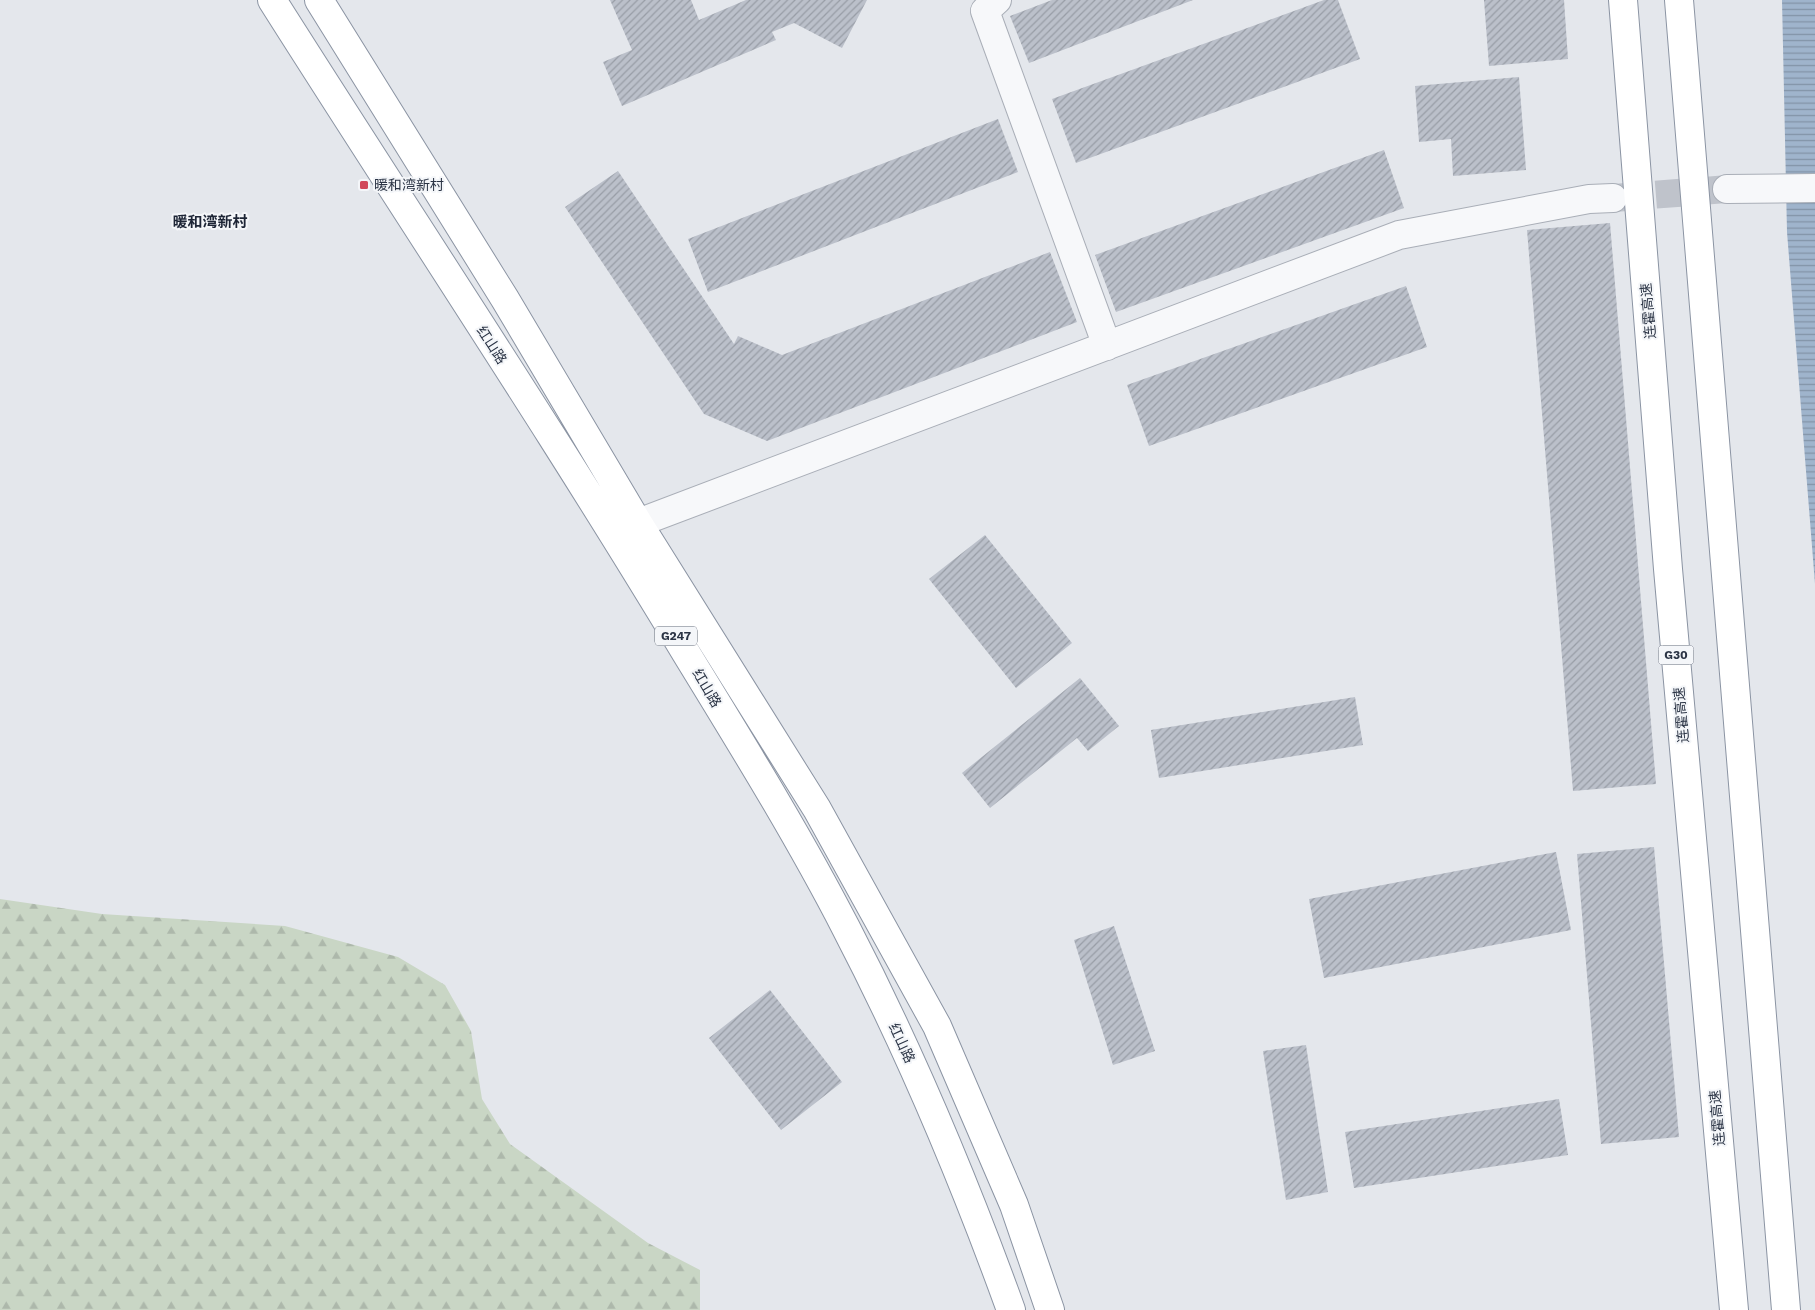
<svg xmlns="http://www.w3.org/2000/svg" width="1815" height="1310" font-family="'Work Sans','Noto Sans SC',sans-serif">
<defs>
<pattern id="forest-firs" width="22" height="20" patternUnits="userSpaceOnUse" patternTransform="scale(1.25)"><rect width="22" height="20" fill="#c9d6c5"/><path d="M5 1l3.5 6h-7zM16 11l3.5 6h-7z" fill="#adb8ab"/></pattern>
<pattern id="water-rules" width="6" height="5" patternUnits="userSpaceOnUse" patternTransform="scale(1.25)"><rect width="6" height="5" fill="#9fb4cc"/><path d="M0 2.5h6" fill="none" stroke="#8293a7"/></pattern>
<pattern id="building-hatch" width="6" height="6" patternUnits="userSpaceOnUse" patternTransform="scale(1.25)"><rect width="6" height="6" fill="#bbc0ca"/><path d="M-1 1l2-2M0 6l6-6M5 7l2-2" fill="none" stroke="#989da6"/></pattern>
</defs>
<rect width="100%" height="100%" fill="#e4e7ec"/>
<path fill="url(#forest-firs)" d="M0,899L102,914L285,926L398,957L445,985L471,1031L482,1099L510,1144L648,1243L700,1270V1310H0Z"/>
<path fill="url(#water-rules)" d="M1782,0H1815V584L1787,232Z"/>
<path fill="url(#building-hatch)" d="M610,0H691L699,20L746,0H867L842,48L794,23L772,32L776,40L622,106L603,62L632,50Z
M1052,0H1193L1029,63L1010,16Z
M1324,0H1338L1360,59L1076,163L1052,99Z
M1484,0H1564L1568,59L1489,66Z
M1519,77L1526,170L1453,176L1451,139L1419,142L1415,86Z
M998,119L1018,172L708,292L688,239Z
M1384,150L1404,208L1116,312L1095,255Z
M618,171L734,344L738,336L782,355L1050,252L1077,322L767,441L704,414L565,207Z
M1610,223L1656,784L1573,791L1527,230Z
M1406,286L1427,347L1149,446L1127,385Z
M985,535L1072,643L1016,688L929,579Z
M1080,678L1119,726L1088,751L1077,738L990,808L962,773Z
M1355,697L1363,745L1159,778L1151,730Z
M1654,847L1679,1137L1601,1144L1577,854Z
M1556,852L1571,930L1324,978L1309,899Z
M1114,926L1155,1051L1113,1065L1074,940Z
M770,990L842,1082L781,1130L709,1038Z
M1306,1045L1328,1192L1286,1200L1263,1051Z
M1559,1099L1568,1155L1354,1188L1345,1132Z"/>
<g fill="none" stroke-linecap="round" stroke-linejoin="round">
<path stroke="#bfc3cb" stroke-width="28" stroke-dasharray="28 14" stroke-linecap="butt" d="M1614,198L1727,189"/>
<defs>
<path id="street" d="M997,0L985,11L1107,346
M1727,189L1815,188
M638,523L1399,235L1589,199L1613,198"/>
<path id="highway" d="M272,0C410,218 553,432 686,653C741,743 797,833 846,928C910,1051 964,1180 1011,1310
M319,0L505,299L638,523L817,809L937,1026L1014,1205L1050,1310
M1623,0L1668,569L1734,1310
M1679,0L1786,1310"/>
</defs>
<use href="#street" stroke="#a9aeb7" stroke-width="30"/>
<use href="#highway" stroke="#8b94a3" stroke-width="30"/>
<use href="#street" stroke="#f7f8fa" stroke-width="28"/>
<use href="#highway" stroke="#fff" stroke-width="28"/>
</g>
<rect fill="#d1495b" stroke="#f4f6f9" stroke-width="2" x="359" y="180" width="10" height="10" rx="2.5"/>
<g text-anchor="middle" stroke-width="4" stroke-linejoin="round" paint-order="stroke">
<g fill="#f4f6f9" stroke="#676e7b" stroke-width="1">
<rect x="655" y="626.5" width="42" height="19" rx="4"/>
<rect x="1658.5" y="645.5" width="35" height="19" rx="4"/>
</g>
<g font-size="12" font-weight="bold" fill="#2b3445">
<text x="676" y="640">G247</text>
<text x="1676" y="659">G30</text>
</g>
<g font-size="14" fill="#2b3445" stroke="#f4f6f9" text-anchor="start">
<text x="374" y="190">暖和湾新村</text>
</g>
<g font-size="14" fill="#2b3445" stroke="#f4f6f9">
<text transform="translate(1648 311) rotate(-95)" y="5">连霍高速</text>
<text transform="translate(492 345) rotate(57)" y="5">红山路</text>
<text transform="translate(707 688) rotate(59)" y="5">红山路</text>
<text transform="translate(1681 715) rotate(-95)" y="5">连霍高速</text>
<text transform="translate(902 1043) rotate(65)" y="5">红山路</text>
<text transform="translate(1717 1118) rotate(-95)" y="5">连霍高速</text>
</g>
<g font-size="15" font-weight="bold" fill="#1d2536" stroke="#f4f6f9">
<text x="210" y="227">暖和湾新村</text>
</g>
</g>
</svg>
